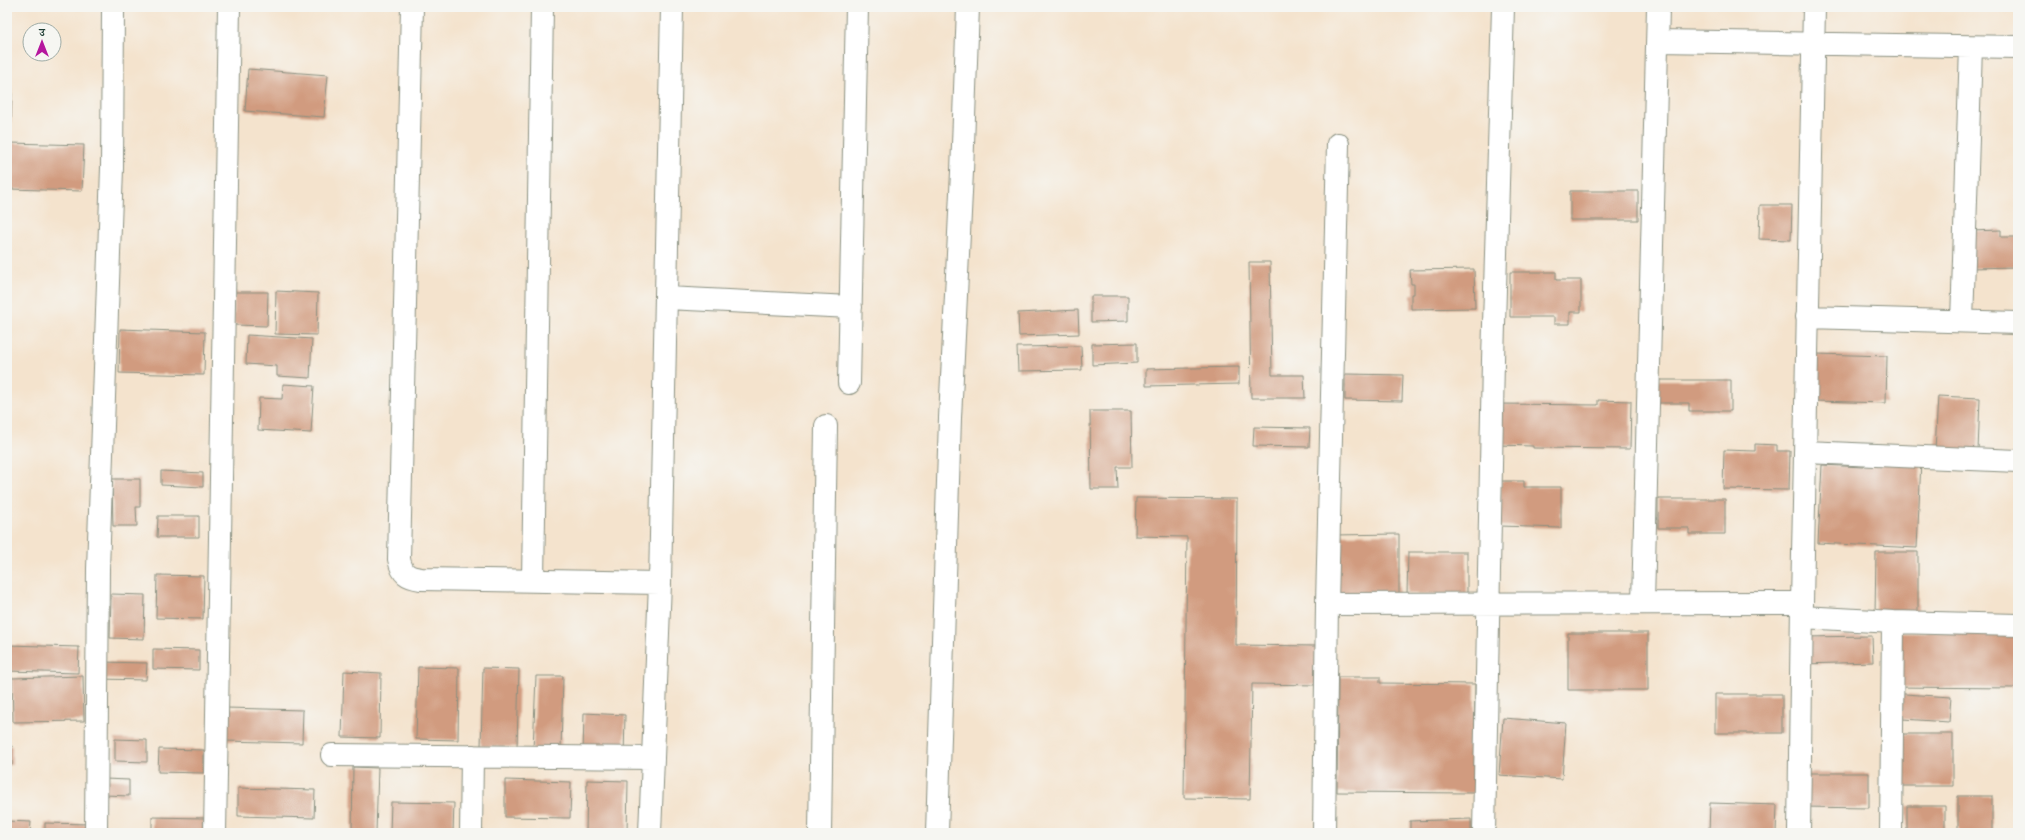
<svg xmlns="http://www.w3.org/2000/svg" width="2025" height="840" font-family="'IM FELL Double Pica','Noto Serif Devanagari',serif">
<rect width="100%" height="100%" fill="#f6f6f2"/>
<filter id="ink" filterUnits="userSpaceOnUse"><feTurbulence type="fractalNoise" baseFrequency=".025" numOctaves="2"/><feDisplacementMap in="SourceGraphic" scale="8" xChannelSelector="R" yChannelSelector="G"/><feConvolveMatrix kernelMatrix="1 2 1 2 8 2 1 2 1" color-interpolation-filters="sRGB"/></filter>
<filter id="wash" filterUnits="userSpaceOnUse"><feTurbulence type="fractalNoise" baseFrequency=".012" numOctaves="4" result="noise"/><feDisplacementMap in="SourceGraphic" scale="16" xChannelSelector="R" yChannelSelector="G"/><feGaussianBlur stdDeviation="0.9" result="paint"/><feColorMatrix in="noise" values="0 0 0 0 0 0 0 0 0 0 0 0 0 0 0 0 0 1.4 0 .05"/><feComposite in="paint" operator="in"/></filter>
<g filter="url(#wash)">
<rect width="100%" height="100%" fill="#f4e3cd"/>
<g id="blocks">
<path fill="#d19b7f" d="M248,69L328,75L324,117L245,111Z
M7,89H12L11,129L7,128Z
M10,143L84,145L82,191L8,189Z
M1570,191H1638V220H1570Z
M1760,205H1792L1791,240L1759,239Z
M2001,230V237H2018V267L1971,268L1970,231Z
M1249,262H1270L1272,375H1304L1305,398H1251Z
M1474,269L1475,308L1411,309V294H1414V284H1411L1410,270Z
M1510,272H1556V280H1581V312H1570V324H1554V317H1510Z
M276,291L318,293L317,335L275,334Z
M234,292H268L267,326L234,325Z
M1091,296H1128V321L1091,322Z
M1078,310L1079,334L1019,336L1018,313Z
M120,329L205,332L204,375L119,373Z
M247,335L312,339L310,378L277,376V366L246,364Z
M1137,343V363L1092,365V344Z
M1081,346L1082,370L1018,371L1017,347Z
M1816,354L1887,356L1886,403L1815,401Z
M1239,367V384L1146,386V369Z
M1345,374L1403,375L1402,401L1345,400Z
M1657,380H1731V411H1689V403H1657Z
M283,384L314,386L311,433L258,430L259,398L282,399Z
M1938,396L1980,398L1978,451L1935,450Z
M1598,400L1631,401L1630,449L1533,448V446L1496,445V404L1598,405Z
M1090,411H1131L1132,467H1117L1118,489H1091Z
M1254,427L1310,428L1309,447L1253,446Z
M1755,444L1777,445V451H1790L1789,490L1723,489L1724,450L1755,451Z
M1865,458L1921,461L1917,548L1818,543L1822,465L1864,467Z
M161,471L203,473V487L161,485Z
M112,479H140V507H136L137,526H113Z
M1501,481H1524V487H1561V528L1500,526Z
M1136,498L1237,499L1236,645L1317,646V685L1252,684L1250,799L1184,798L1187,537L1135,536Z
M1658,499H1725V534H1689V528H1658Z
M158,516H199V537H157Z
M1399,534V595L1333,596V535Z
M1408,552H1467V594H1407Z
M1876,552H1918V615L1875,614Z
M157,575L204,576L203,619L156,618Z
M111,594L145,595L144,639L110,638Z
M1889,632H2018V688L1889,687Z
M1568,633H1648V690H1568Z
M1872,636L1873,662L1803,664V637Z
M7,645L79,647L78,673L7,671Z
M153,649L199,650V670L153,669Z
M100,662L147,663L146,680L100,679Z
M418,667L459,668L458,740L416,739Z
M483,668L519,669L517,747L481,746Z
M344,671L381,673L380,738L342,737Z
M83,676L84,721L13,722L12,678Z
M536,676H563L561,750H533Z
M1338,677H1380V683L1475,684L1474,793L1337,792Z
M1889,693L1951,697L1949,722L1887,718Z
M1715,694H1782V733H1715Z
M226,708L303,710L302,743L226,741Z
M584,713L625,715L624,757L583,755Z
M1503,718L1566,723L1562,779L1499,775Z
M1891,734H1953V786H1891Z
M115,739L147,740V762L115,761Z
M7,746H12V765H7Z
M159,749L204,750V773L158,772Z
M353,767L378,768L376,833H352Z
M1803,773H1869V808L1803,807Z
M105,779L129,780V796L105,795Z
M505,780L571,782L570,818L505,817Z
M587,780L628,781L627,833H586Z
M238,788L315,790L314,818L238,816Z
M1958,796H1992V833H1958Z
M391,802L454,803L453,833H390Z
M1710,803L1777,805L1776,833H1709Z
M1907,806H1945V833H1907Z
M152,817L204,818V833H152Z
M1471,819V833H1410V821Z
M7,821L31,822L30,833H7Z
M45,823L90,824V833H45Z"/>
</g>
</g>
<g filter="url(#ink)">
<use href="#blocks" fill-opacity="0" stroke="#8a9080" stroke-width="1"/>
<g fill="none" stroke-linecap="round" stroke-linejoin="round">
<defs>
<path id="street" d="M412,7L399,559C402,574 407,577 421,579L660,583
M1658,41L2018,47
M667,298L851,307
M1807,317L2018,323
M1962,321L1971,47
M849,383L857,7
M1805,452L2018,461
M533,580L542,7
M1643,603L1658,7
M1327,604L1802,603
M1802,617L1893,622L2018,625
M332,755L653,758
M96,833L98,569L112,168L113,7
M215,833L229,7
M471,833L472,756
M650,833L660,583L672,7
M820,833L826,426
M937,833L950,418L962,172L968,7
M1324,833L1327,604L1338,144
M1484,833L1493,360L1503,7
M1799,833L1802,603L1814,7
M1891,833L1893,622"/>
</defs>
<use href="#street" stroke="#8a9080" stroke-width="24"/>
<use href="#street" stroke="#fff" stroke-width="22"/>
</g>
</g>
<rect width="2025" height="840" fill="none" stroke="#f6f6f2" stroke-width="24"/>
<g transform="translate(42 42)"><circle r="19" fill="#f6f6f2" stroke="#a0aca6"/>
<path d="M0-3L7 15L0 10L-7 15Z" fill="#b5179e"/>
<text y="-6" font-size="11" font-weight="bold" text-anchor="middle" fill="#1f3d34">उ</text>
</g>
</svg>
